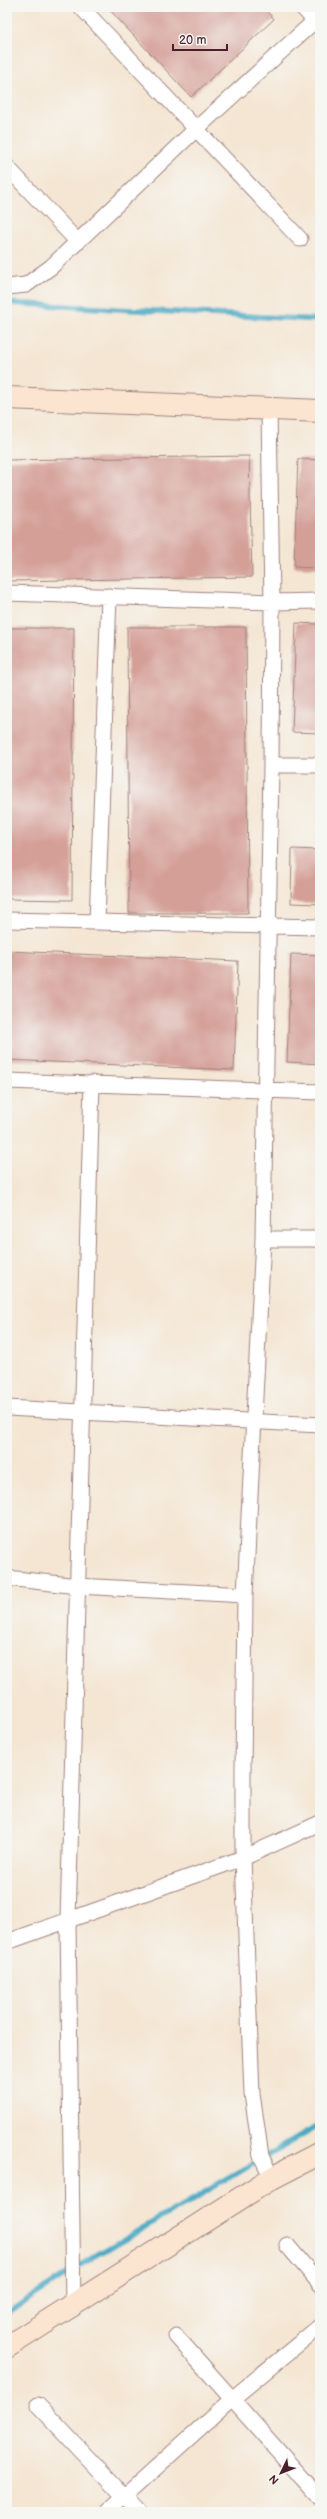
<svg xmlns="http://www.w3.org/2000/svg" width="327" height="2519" font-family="'Balsamiq Sans',sans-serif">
<rect width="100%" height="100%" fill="#f6f6f2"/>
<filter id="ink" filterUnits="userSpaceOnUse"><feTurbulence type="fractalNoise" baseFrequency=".025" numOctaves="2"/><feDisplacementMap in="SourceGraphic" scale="8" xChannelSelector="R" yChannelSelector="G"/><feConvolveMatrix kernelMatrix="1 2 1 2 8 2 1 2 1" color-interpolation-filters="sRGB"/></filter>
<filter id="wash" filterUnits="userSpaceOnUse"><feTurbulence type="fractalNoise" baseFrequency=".012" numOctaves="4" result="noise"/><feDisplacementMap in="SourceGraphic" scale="16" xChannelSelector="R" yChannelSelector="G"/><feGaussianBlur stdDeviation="0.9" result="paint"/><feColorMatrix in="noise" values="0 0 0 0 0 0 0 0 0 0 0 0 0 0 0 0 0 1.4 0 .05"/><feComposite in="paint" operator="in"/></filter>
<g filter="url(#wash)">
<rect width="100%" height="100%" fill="#f4e6d3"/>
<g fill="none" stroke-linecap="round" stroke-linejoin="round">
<path stroke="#46a9c5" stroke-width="5.5" d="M7,303L320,320
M7,2313L95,2256L320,2125"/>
</g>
<g id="blocks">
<path fill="#d49f97" d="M107,7H263L274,19L191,97Z
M249,456L252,577L7,581V460Z
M298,459L320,460V568L294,567Z
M296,623L320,624V733L292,732Z
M127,627H246L248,913H129Z
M7,628H74L72,900L7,899Z
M292,849L320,850V904L291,903Z
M7,951L238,961L234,1070L7,1060Z
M291,954L320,955V1064L287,1062Z"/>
</g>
</g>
<g filter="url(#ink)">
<use href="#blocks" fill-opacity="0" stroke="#9f827f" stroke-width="1"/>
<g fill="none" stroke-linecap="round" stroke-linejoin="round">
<defs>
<path id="street" d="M81,7L300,239
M302,7L320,26
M7,167L78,242
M7,287L26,285L51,267L195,130L320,16
M269,409L272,602L271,765L263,1239L245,1595L243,1771V1858L252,2094L261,2156L272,2178
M7,593L272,602L320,601
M271,765H320
M7,920L320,927
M97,922L109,596
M7,1081L320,1092
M263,1239H320
M7,1408L320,1425
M7,1578L78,1586L245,1595
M7,1942L243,1858L320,1823
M287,2245L320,2284
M73,2307L68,1920L92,1083
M176,2336L320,2498
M38,2405L139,2512
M107,2512L232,2399L320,2326"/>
<path id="secondary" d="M7,398L320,411
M7,2347L272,2178L320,2153"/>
</defs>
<use href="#street" stroke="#9f827f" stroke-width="17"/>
<use href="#secondary" stroke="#9f827f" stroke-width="24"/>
<use href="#street" stroke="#fff" stroke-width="15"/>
<use href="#secondary" stroke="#fce5d0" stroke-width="22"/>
</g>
</g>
<rect width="327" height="2519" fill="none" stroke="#f6f6f2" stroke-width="24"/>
<g transform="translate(281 2473) rotate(227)" stroke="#f6f6f2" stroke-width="3" paint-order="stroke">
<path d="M0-3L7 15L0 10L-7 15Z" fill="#4a1f2b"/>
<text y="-6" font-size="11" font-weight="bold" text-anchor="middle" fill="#4a1f2b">N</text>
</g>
<path d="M173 44v6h54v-6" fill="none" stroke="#4a1f2b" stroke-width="2"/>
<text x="179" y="44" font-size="12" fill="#4a1f2b" stroke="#f6f6f2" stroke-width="3" paint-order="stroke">20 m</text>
</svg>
